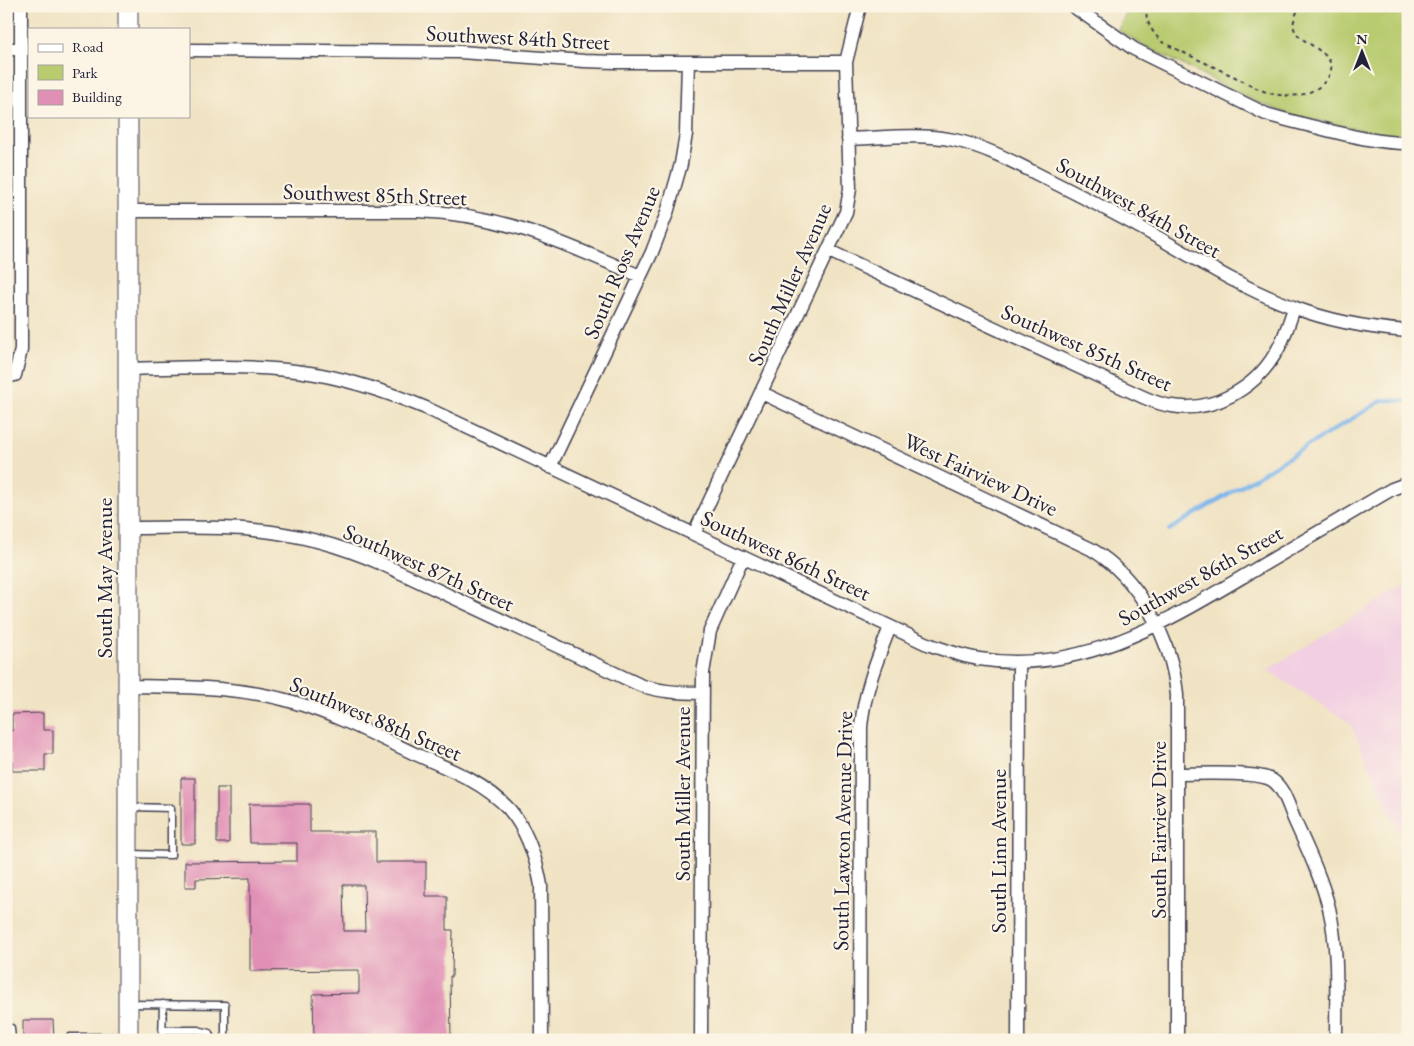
<svg xmlns="http://www.w3.org/2000/svg" width="1414" height="1046" font-family="'EB Garamond',serif">
<rect width="100%" height="100%" fill="#fcf5e5"/>
<filter id="ink" filterUnits="userSpaceOnUse"><feTurbulence type="fractalNoise" baseFrequency=".02" numOctaves="2"/><feDisplacementMap in="SourceGraphic" scale="10" xChannelSelector="R" yChannelSelector="G"/><feConvolveMatrix kernelMatrix="1 2 1 2 8 2 1 2 1" color-interpolation-filters="sRGB"/></filter>
<filter id="wash" filterUnits="userSpaceOnUse"><feTurbulence type="fractalNoise" baseFrequency=".0096" numOctaves="4" result="noise"/><feDisplacementMap in="SourceGraphic" scale="20" xChannelSelector="R" yChannelSelector="G"/><feGaussianBlur stdDeviation="1.12" result="paint"/><feColorMatrix in="noise" values="0 0 0 0 0 0 0 0 0 0 0 0 0 0 0 0 0 1.4 0 .05"/><feComposite in="paint" operator="in"/></filter>
<g filter="url(#wash)">
<rect width="100%" height="100%" fill="#f0e3c3"/>
<path fill="#f2cfe2" d="M1408,583V851L1350,723L1267,670Z"/>
<path fill="#b8cb6f" stroke="#6d7655" d="M1129,6H1408V135L1372,132L1292,115L1255,101L1143,45L1118,30Z"/>
<g fill="none" stroke-linecap="round" stroke-linejoin="round">
<path stroke="#7cb5ec" stroke-width="4" d="M1169,530L1383,400L1408,401"/>
</g>
<g id="blocks">
<path fill="#e08fb5" fill-rule="evenodd" d="M43,713V730H53V754H45V771H12V754H6V731H12V714Z
M181,778H195V844H181Z
M217,788H229V843H217Z
M249,804H310V832H376V862H426V896H447V930H453L452,976H450L451,1040H314L313,994L359,993V970L250,971V878L196,879V887H185V862L297,861V843H250ZM343,885H364L365,931H344Z
M23,1020H53L54,1040H23Z"/>
</g>
</g>
<g filter="url(#ink)">
<use href="#blocks" fill-opacity="0" stroke="#413f4f" stroke-width="1"/>
<g fill="none" stroke-linecap="round" stroke-linejoin="round">
<defs>
<path id="service" d="M129,807L171,808V855L130,854
M129,1004L225,1005V1040
M6,1028H11L12,1040
M163,1030H198L209,1033L212,1040
M71,1040L70,1037H126
M162,1040L163,1004"/>
<path id="minor" d="M1073,6L1134,49L1266,114C1285,120 1304,124 1323,129C1351,136 1379,143 1408,143
M6,49H29
M189,50L460,52L584,61L615,62H846
M848,139C882,138 919,133 954,140C989,147 1022,167 1055,183C1087,199 1120,216 1152,234C1198,260 1243,289 1293,307C1329,321 1369,328 1408,331
M128,211H418C504,214 563,243 640,276
M829,251L1143,397C1152,401 1162,405 1172,406C1213,413 1255,388 1275,354C1284,340 1289,323 1294,308
M128,369C190,368 255,363 316,374C354,381 390,393 426,408L925,643C942,649 960,656 979,659C1078,675 1163,624 1244,576C1294,547 1343,518 1392,489L1408,483
M6,377L15,375L21,350V6
M762,393L1091,549C1139,577 1172,640 1177,695V1040
M550,467L652,252L667,213L681,164L686,134L688,62
M128,528C170,528 212,526 254,530C298,534 342,546 382,564L640,685C660,692 680,693 702,693
M694,534L846,212L850,189L846,62L860,6
M128,686C184,687 239,686 293,702C335,714 375,735 415,754C447,768 484,782 509,809C527,830 536,858 541,885L542,1040
M1178,774C1198,774 1256,771 1272,780C1284,788 1289,807 1294,819C1307,848 1321,877 1329,908C1339,950 1336,996 1336,1040
M701,1040L703,673L710,631L743,557
M860,1040L861,727C864,692 877,660 890,627
M1018,1040L1019,662"/>
<path id="secondary" d="M128,6V29
M128,1040V116"/>
</defs>
<use href="#service" stroke="#413f4f" stroke-width="9"/>
<use href="#minor" stroke="#413f4f" stroke-width="15"/>
<use href="#secondary" stroke="#413f4f" stroke-width="21"/>
<path stroke="#413f4f" stroke-width="2" stroke-dasharray="4 4" stroke-linecap="butt" d="M1147,6C1144,20 1152,32 1162,42C1186,54 1210,65 1235,77C1247,83 1260,91 1273,94C1282,96 1291,96 1300,95C1310,93 1320,88 1326,80C1346,55 1303,46 1295,31C1291,23 1296,14 1300,6"/>
<use href="#service" stroke="#fff" stroke-width="6"/>
<use href="#minor" stroke="#fff" stroke-width="12"/>
<use href="#secondary" stroke="#fff" stroke-width="19"/>
</g>
</g>
<g text-anchor="middle" stroke-width="4.5" stroke-linejoin="round" paint-order="stroke">
<g font-size="22" fill="#22223b" stroke="#fcf5e5">
<text transform="translate(518 37) rotate(3)" y="8">Southwest 84th Street</text>
<text transform="translate(375 194) rotate(2)" y="8">Southwest 85th Street</text>
<text transform="translate(1139 207) rotate(29)" y="8">Southwest 84th Street</text>
<text transform="translate(621 262) rotate(-67)" y="8">South Ross Avenue</text>
<text transform="translate(789 284) rotate(-66)" y="8">South Miller Avenue</text>
<text transform="translate(1087 347) rotate(24)" y="8">Southwest 85th Street</text>
<text transform="translate(981 474) rotate(25)" y="8">West Fairview Drive</text>
<text transform="translate(786 555) rotate(25)" y="8">Southwest 86th Street</text>
<text transform="translate(429 567) rotate(24)" y="8">Southwest 87th Street</text>
<text transform="translate(1200 575) rotate(-29)" y="8">Southwest 86th Street</text>
<text transform="translate(104 578) rotate(-90)" y="8">South May Avenue</text>
<text transform="translate(376 718) rotate(23)" y="8">Southwest 88th Street</text>
<text transform="translate(682 794) rotate(-90)" y="8">South Miller Avenue</text>
<text transform="translate(1158 830) rotate(-90)" y="8">South Fairview Drive</text>
<text transform="translate(842 831) rotate(-89)" y="8">South Lawton Avenue Drive</text>
<text transform="translate(998 851) rotate(-90)" y="8">South Linn Avenue</text>
</g>
</g>
<rect width="1414" height="1046" fill="none" stroke="#fcf5e5" stroke-width="25"/>
<rect x="28" y="28" width="162" height="90" fill="#fcf5e5" stroke="#a5a1a1"/>
<rect x="38" y="44" width="25" height="8" fill="#ffffff" stroke="#a5a1a1"/>
<text x="72" y="52" font-size="15" fill="#22223b">Road</text>
<rect x="38" y="65" width="25" height="15" fill="#b8cb6f" stroke="#a5a1a1"/>
<text x="72" y="78" font-size="15" fill="#22223b">Park</text>
<rect x="38" y="90" width="25" height="15" fill="#e08fb5" stroke="#a5a1a1"/>
<text x="72" y="102" font-size="15" fill="#22223b">Building</text>
<g transform="translate(1362 52)" stroke="#fcf5e5" stroke-width="4" paint-order="stroke">
<path d="M0-4L9 19L0 12L-9 19Z" fill="#22223b"/>
<text y="-8" font-size="14" font-weight="bold" text-anchor="middle" fill="#22223b">N</text>
</g>
</svg>
